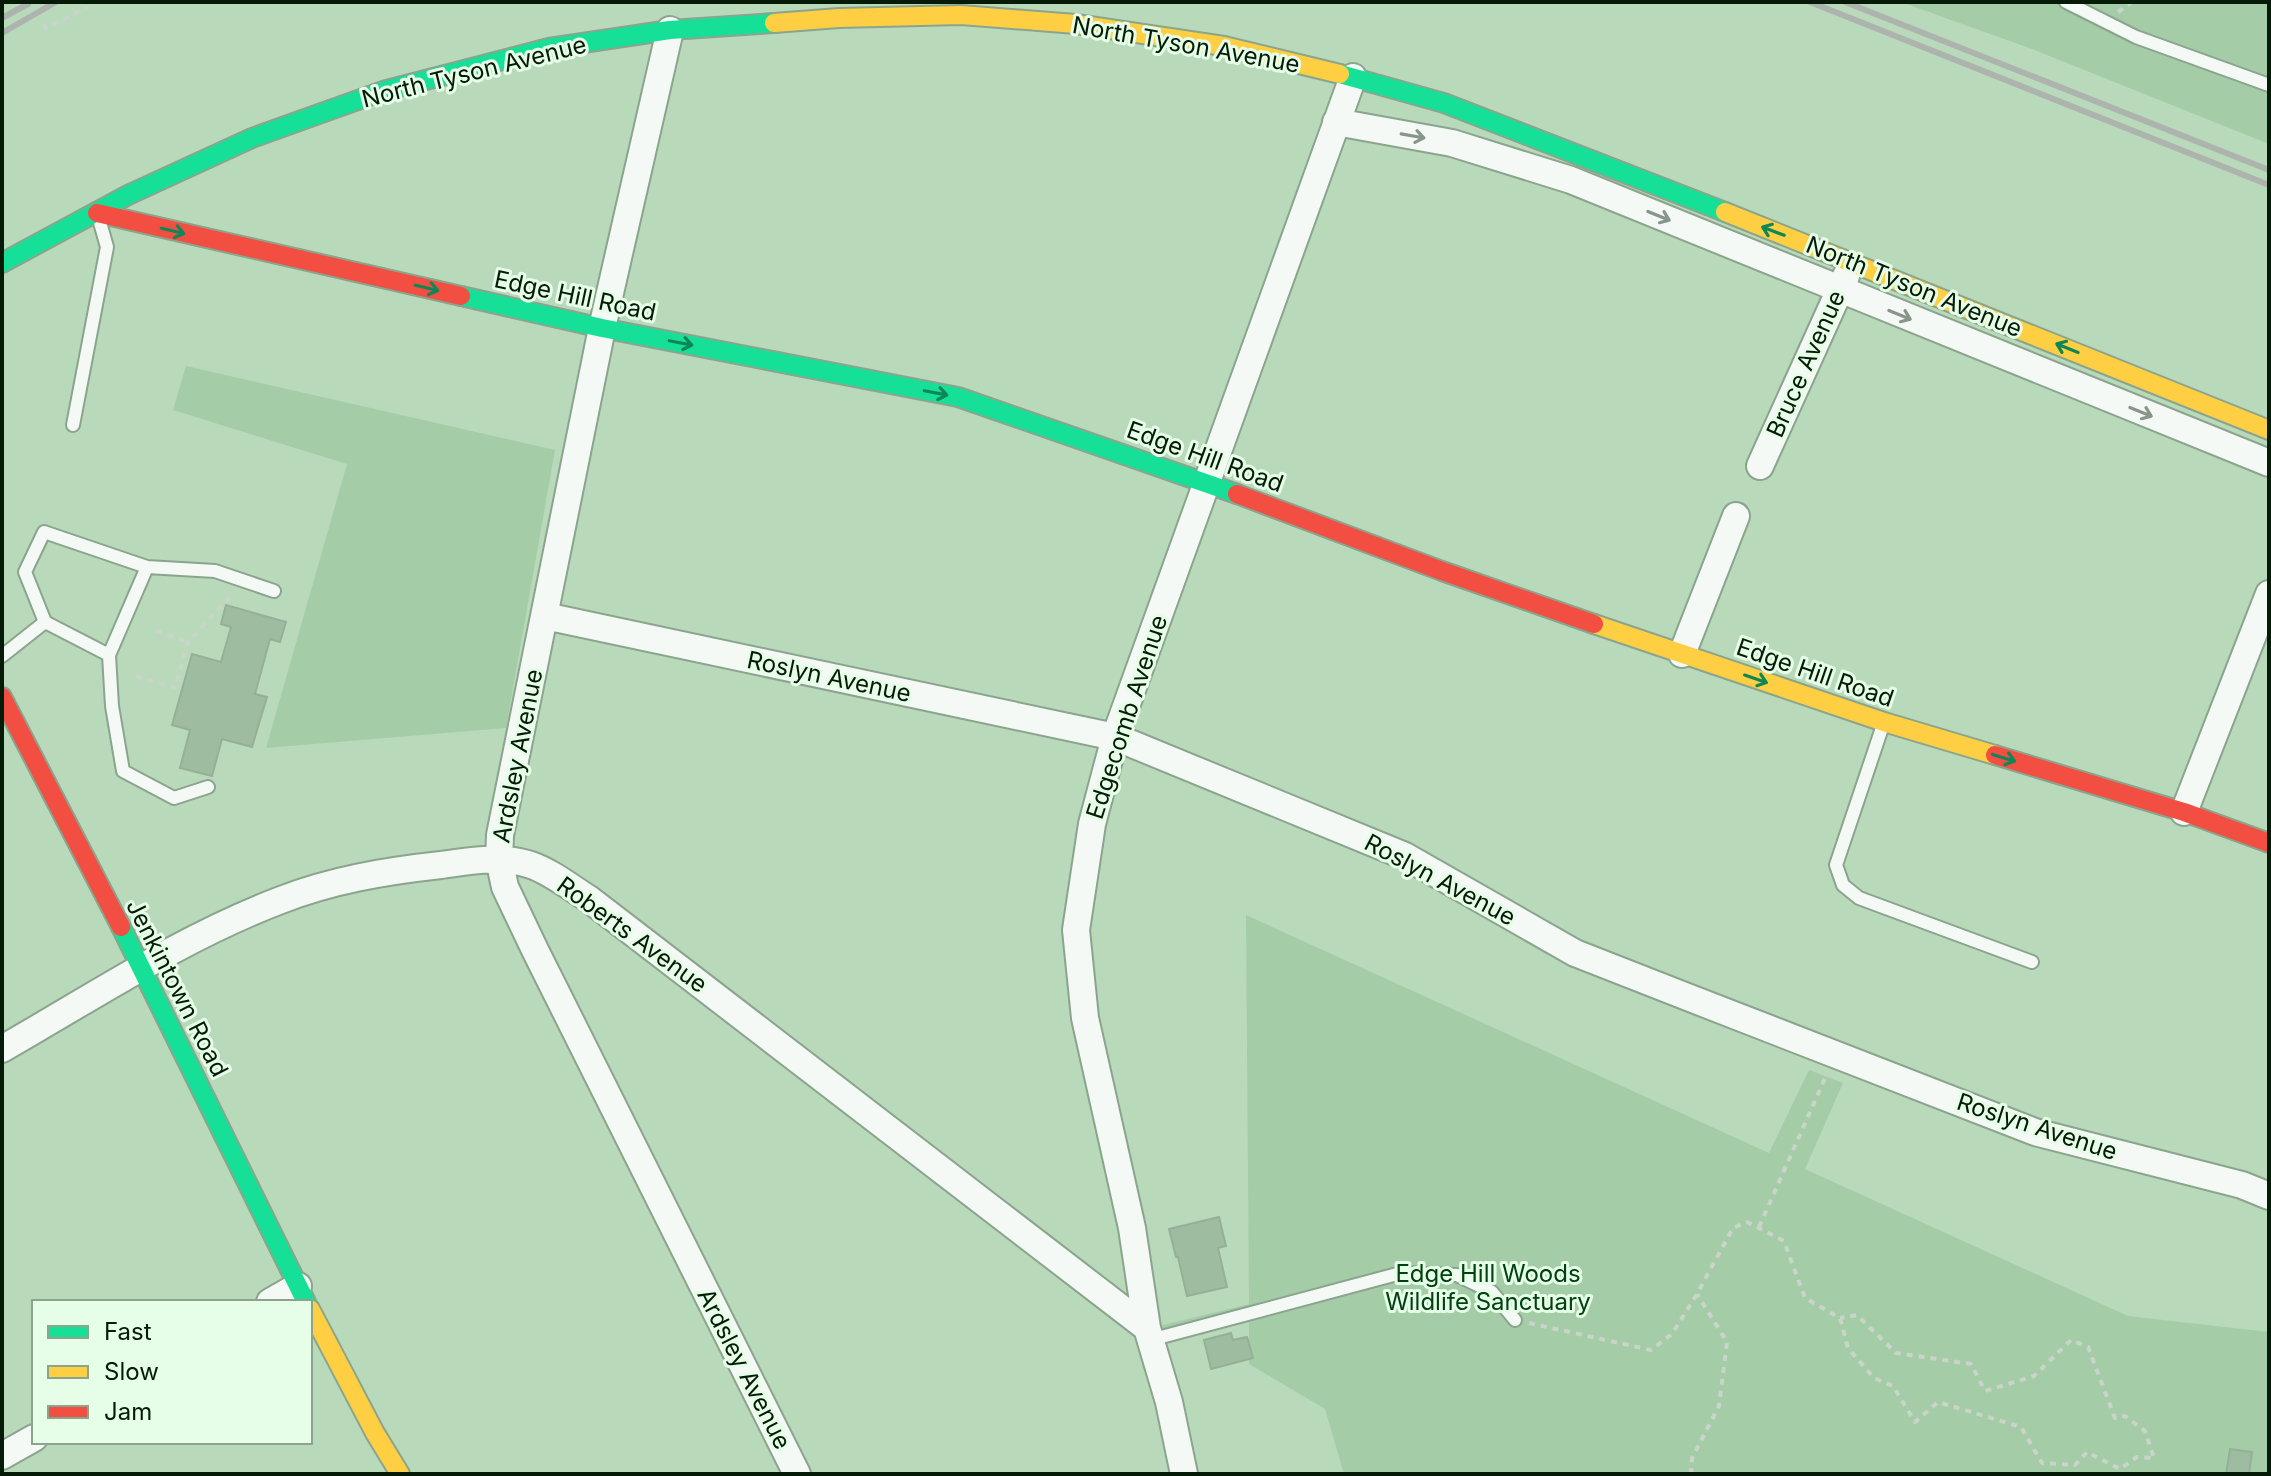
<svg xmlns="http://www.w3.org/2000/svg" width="2271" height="1476" font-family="Inter,sans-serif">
<rect width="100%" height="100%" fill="#b9d9bb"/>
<path fill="#a4cda7" d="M1901,2H2269V144L2032,49Z
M186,366L555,450L506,728L266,748L347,464L173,410Z
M1246,915L1769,1153L1809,1070L1843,1083L1805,1169L2128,1316L2269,1332V1474H1344L1325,1409L1249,1364V1322L1162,1342L1159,1326L1249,1304Z"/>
<path fill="#9dbca0" stroke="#96b098" stroke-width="2" d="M226,605L286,622L280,642L270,639L255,694L267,697L252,747L222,739L212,776L180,768L190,730L172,725L192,654L221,662L231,627L221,624Z
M1219,1217L1226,1246L1218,1248L1227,1287L1187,1296L1178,1257H1176L1169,1229Z
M1231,1333L1233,1340L1247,1337L1253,1358L1211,1369L1204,1340Z
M2230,1449L2252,1452L2249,1474H2226Z"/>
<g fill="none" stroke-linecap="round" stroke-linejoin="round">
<defs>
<path id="lane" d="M2066,2L2136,37L2269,85
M73,425L107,247L99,219
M45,622L25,572L44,532L147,567
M109,655L147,567L215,571L274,591
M2,656L45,622L109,655L112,706L123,771L174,798L208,787
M1883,725L1836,865L1843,885L1859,898L2032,962
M1150,1340L1401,1273L1457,1275L1492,1292L1515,1320"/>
<path id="street" d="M670,30L602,328L500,835L499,859L505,887L535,950L797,1474
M1336,122L1452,143L1571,180L2269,463
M1760,466L1846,276
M545,616L1115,737L1405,856L1575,953L1690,998L2035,1132L2242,1185L2269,1196
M1682,654L1736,516
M2184,812L2269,594
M2,1049C93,997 183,937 281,900C332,880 386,871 441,865C471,861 501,855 531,865C551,872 570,887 589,899L1147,1328
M270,1302L298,1286
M2,1456L34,1438
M1184,1474L1169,1402L1147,1328L1132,1228L1085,1018L1076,930L1092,824L1115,737L1353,77"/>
<path id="fast" d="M1340,74L1444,103L1725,212
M2,263L128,195L252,138L383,91L549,48L670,30L774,23
M461,296L602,328L958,397L1237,494
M121,927L306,1302"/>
<path id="slow" d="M774,23L839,18L961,15L1076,24L1224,46L1340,74
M1725,212L2269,430
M1594,624L1884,722L1995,755
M310,1309L375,1433L400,1474"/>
<path id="jam" d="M97,213L461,296
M1237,494L1442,571L1594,624
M2,697L121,927
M1995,755L2184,812L2269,843"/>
</defs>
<use href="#lane" stroke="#8ba48d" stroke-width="16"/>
<use href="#street" stroke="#8ba48d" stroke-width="30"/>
<use href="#fast" stroke="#8ba48d" stroke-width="22"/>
<use href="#slow" stroke="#8ba48d" stroke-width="22"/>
<use href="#jam" stroke="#8ba48d" stroke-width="22"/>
<path stroke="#cad4ca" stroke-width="4" stroke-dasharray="6 6" stroke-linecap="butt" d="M2118,12L2132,2
M44,24L46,28L87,7
M156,631L188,642
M136,676L175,688L188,642L230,597
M1759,1227L1826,1076
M1529,1323L1651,1350L1672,1334L1697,1294L1733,1228L1747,1222L1784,1241L1805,1298L1840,1318L1848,1348L1874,1378L1893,1386L1915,1422L1938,1402L2021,1427L2042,1463L2075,1465L2087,1452L2120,1469L2137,1457L2154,1458L2145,1431L2125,1416L2115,1418L2088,1347L2071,1340L2034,1376L1985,1391L1971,1364L1896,1353L1857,1315L1840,1318
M1691,1474L1692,1458L1719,1406L1727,1342L1697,1294"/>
<use href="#lane" stroke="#f4f9f5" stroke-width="12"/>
<use href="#street" stroke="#f4f9f5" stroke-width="26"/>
<use href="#fast" stroke="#16e098" stroke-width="18"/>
<use href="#slow" stroke="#ffcf43" stroke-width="18"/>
<use href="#jam" stroke="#f24e42" stroke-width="18"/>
<path stroke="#acb4ad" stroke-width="6" d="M1810,2L2269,185
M1845,2L2269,170
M2,18L28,4
M2,33L56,2"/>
</g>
<defs><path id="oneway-shaft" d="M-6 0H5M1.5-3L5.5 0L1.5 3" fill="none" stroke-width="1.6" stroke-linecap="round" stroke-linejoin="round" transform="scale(2)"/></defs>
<g stroke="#88958a">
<use href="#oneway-shaft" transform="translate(1413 136) rotate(10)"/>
<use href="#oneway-shaft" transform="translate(1659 216) rotate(22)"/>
<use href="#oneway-shaft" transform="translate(1900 315) rotate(22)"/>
<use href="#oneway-shaft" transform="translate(2141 412) rotate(22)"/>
</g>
<g stroke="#0e8757">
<use href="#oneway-shaft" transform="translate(173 231) rotate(13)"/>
<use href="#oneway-shaft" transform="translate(1773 231) rotate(-159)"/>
<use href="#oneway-shaft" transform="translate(427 288) rotate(13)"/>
<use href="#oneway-shaft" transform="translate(681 343) rotate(11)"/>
<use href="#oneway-shaft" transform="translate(2067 348) rotate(-158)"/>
<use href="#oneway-shaft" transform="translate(936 393) rotate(11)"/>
<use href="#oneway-shaft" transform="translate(1756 679) rotate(19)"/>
<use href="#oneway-shaft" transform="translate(2004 758) rotate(17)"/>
</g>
<g text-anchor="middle" stroke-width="6" stroke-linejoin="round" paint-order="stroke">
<g font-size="24" fill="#051b08" stroke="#e6fde7">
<text transform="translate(1186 45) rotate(10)" y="8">North Tyson Avenue</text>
<text transform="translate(474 72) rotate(-14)" y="8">North Tyson Avenue</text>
<text transform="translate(1914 287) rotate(22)" y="8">North Tyson Avenue</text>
<text transform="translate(575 296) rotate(12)" y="8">Edge Hill Road</text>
<text transform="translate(1806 364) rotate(-66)" y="8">Bruce Avenue</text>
<text transform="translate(1205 457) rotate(20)" y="8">Edge Hill Road</text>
<text transform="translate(1815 673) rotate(19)" y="8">Edge Hill Road</text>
<text transform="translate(829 677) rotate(12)" y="8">Roslyn Avenue</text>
<text transform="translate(1127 717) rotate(-72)" y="8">Edgecomb Avenue</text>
<text transform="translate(518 756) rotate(-79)" y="8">Ardsley Avenue</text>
<text transform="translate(1440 880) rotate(28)" y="8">Roslyn Avenue</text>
<text transform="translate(632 935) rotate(36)" y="8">Roberts Avenue</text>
<text transform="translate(177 988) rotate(63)" y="8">Jenkintown Road</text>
<text transform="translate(2037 1127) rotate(18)" y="8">Roslyn Avenue</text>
<text transform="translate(744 1369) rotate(63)" y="8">Ardsley Avenue</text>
</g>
<g font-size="24" fill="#004111" stroke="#e6fde7">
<text x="1488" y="1282">Edge Hill Woods<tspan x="1488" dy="28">Wildlife Sanctuary</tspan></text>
</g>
</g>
<rect width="2271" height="1476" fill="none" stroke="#051b08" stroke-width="8"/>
<rect x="32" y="1300" width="280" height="144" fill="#e6fde7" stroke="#8ca38e" stroke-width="2"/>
<rect x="48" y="1326" width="40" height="12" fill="#16e098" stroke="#8ca38e" stroke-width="2"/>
<text x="104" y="1340" font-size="24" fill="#051b08">Fast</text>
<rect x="48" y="1366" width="40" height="12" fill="#ffcf43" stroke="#8ca38e" stroke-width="2"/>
<text x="104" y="1380" font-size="24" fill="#051b08">Slow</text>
<rect x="48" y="1406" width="40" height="12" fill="#f24e42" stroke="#8ca38e" stroke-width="2"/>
<text x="104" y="1420" font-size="24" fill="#051b08">Jam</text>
</svg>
